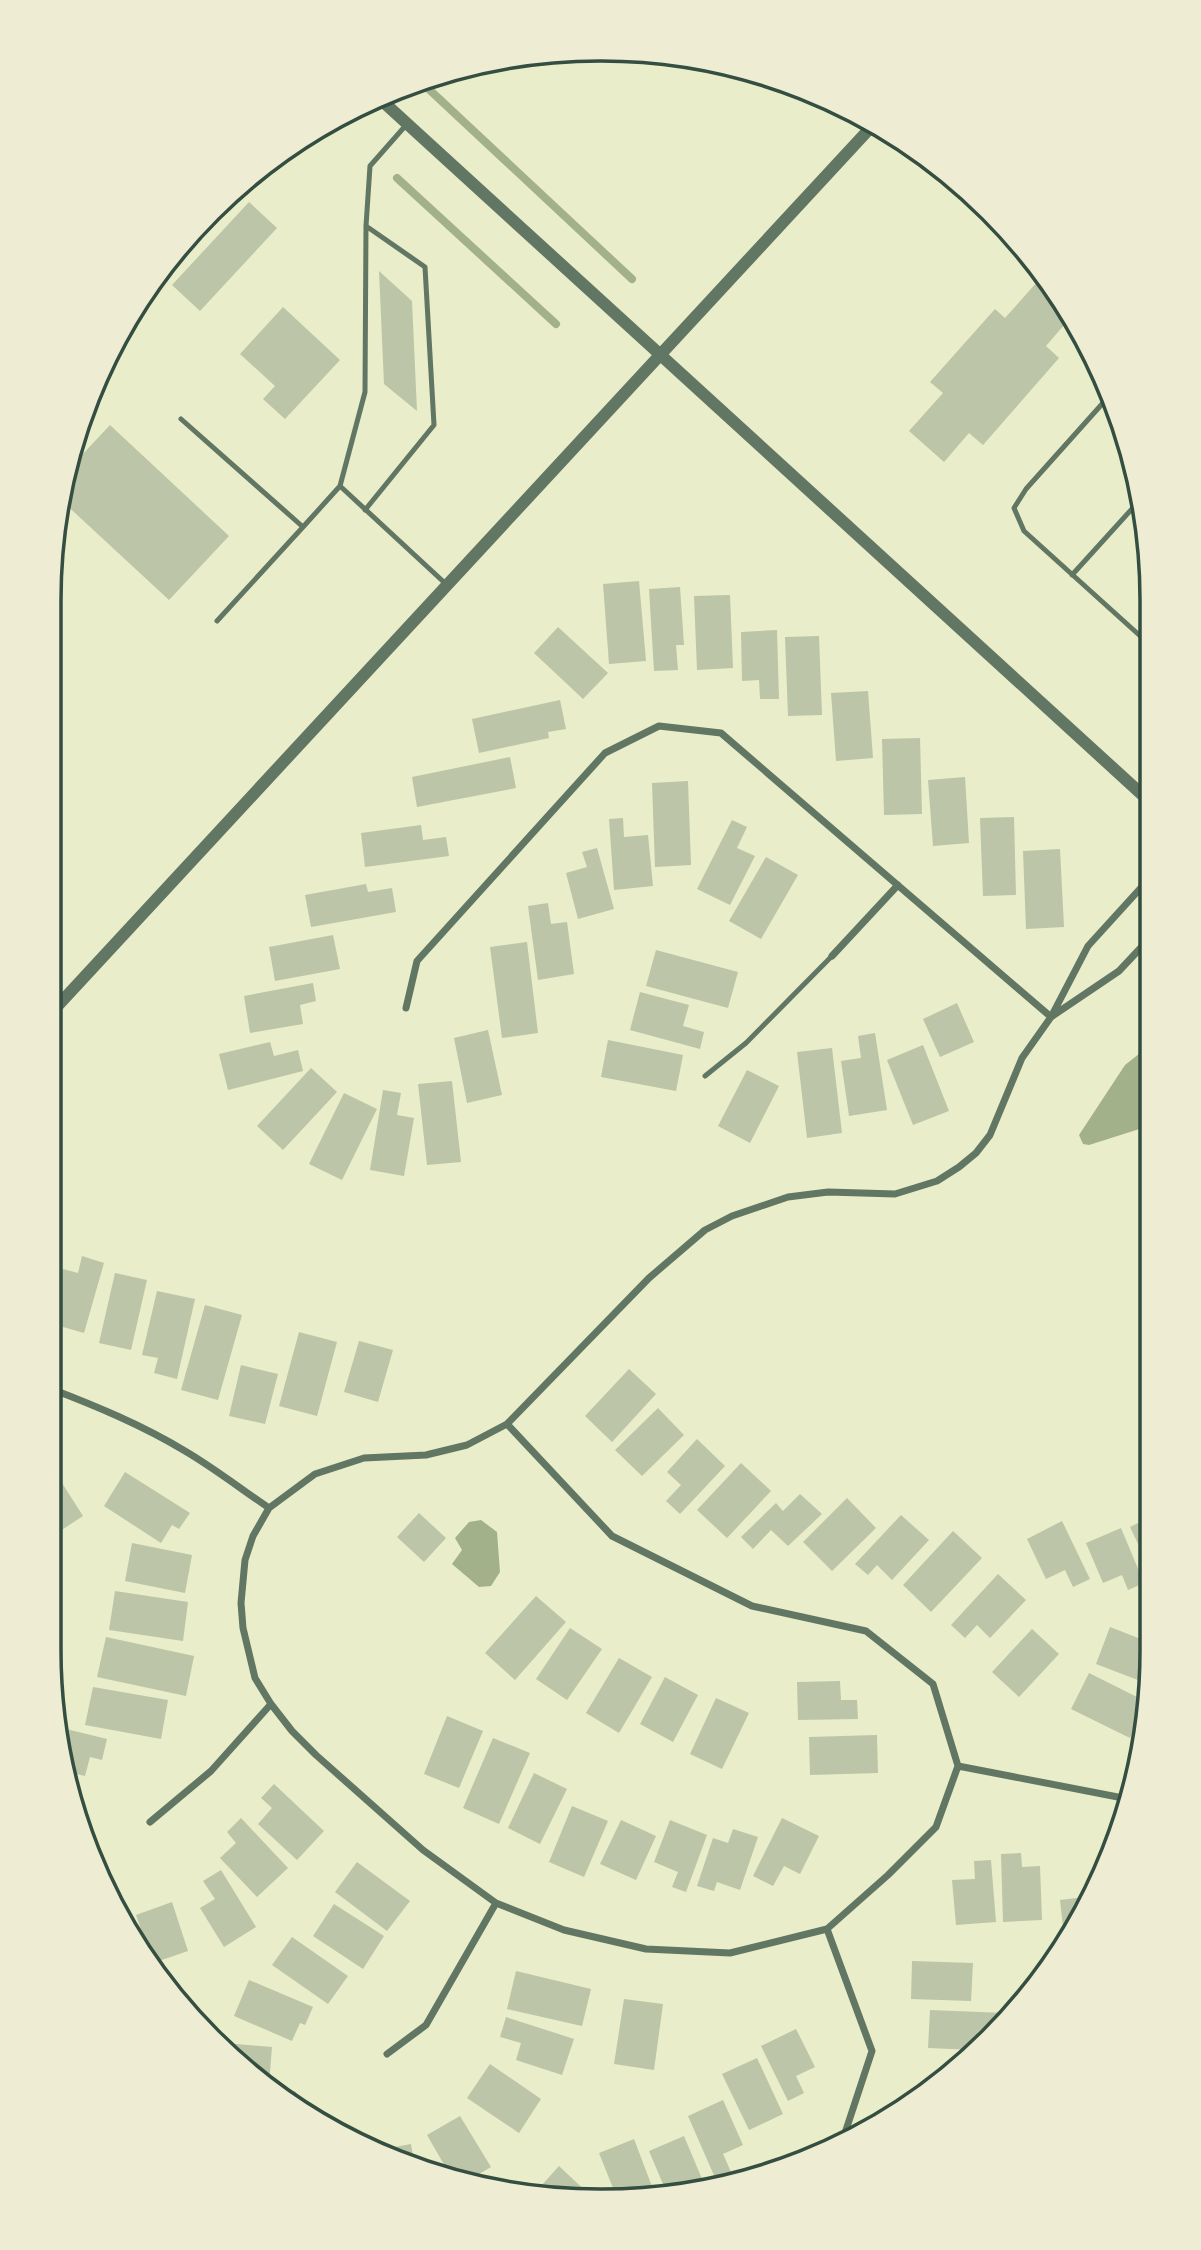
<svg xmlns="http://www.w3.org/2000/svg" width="1201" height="2250" font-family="Literata,serif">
<rect width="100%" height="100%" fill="#e9edc9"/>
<path fill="#a3b18a" d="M1149,1046V1126L1089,1145L1083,1144L1079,1135L1125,1065Z
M481,1520L497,1532L500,1572L491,1586L479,1587L452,1564L462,1550L455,1538L469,1522Z"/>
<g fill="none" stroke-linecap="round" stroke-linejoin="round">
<path stroke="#a3b18a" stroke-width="8" d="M419,80L632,279
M397,178L556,324"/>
</g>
<path fill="#bcc5a7" d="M249,202L277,228L200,311L172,285Z
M379,271L412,301L417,411L384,384Z
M1037,282L1066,306L1071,317L1046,346L1059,358L983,445L969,433L944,462L909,431L943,393L930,382L995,309L1005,318Z
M283,307L340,360L285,419L263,399L275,386L240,354Z
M110,425L229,536L169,600L61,500L65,473Z
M639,581L646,661L609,664L603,584Z
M680,587L684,645H676L678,670L654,671L649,589Z
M730,595L733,668L697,670L694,596Z
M558,627L608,673L583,699L534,653Z
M777,630L779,699H760L759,680L742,681L741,632Z
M819,636L822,715L788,716L785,637Z
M868,691L873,758L836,761L831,693Z
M560,700L566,729L548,732L549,738L479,753L472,719Z
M920,738L922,814L884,815L882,739Z
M510,757L516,788L417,807L412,777Z
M965,777L969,843L933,846L928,780Z
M688,781L691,865L655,867L652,783Z
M1014,817L1016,895L983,896L980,818Z
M623,818L624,837L648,835L653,886L614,890L609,819Z
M732,820L747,827L737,848L755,856L730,905L697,889Z
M421,825L423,840L446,837L449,856L365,867L361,833Z
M597,848L614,909L578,919L566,873L587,867L582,852Z
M1060,849L1064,927L1026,929L1023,851Z
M766,857L798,875L761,939L729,921Z
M366,884L368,892L392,888L396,912L311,927L305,895Z
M548,903L551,924L567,922L574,974L538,980L528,906Z
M333,935L340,969L275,981L269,947Z
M527,942L538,1033L502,1038L490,947Z
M656,950L738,972L728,1008L646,986Z
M313,983L316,1001L300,1005L303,1024L250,1033L244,996Z
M640,992L689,1005L683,1026L704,1032L700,1049L630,1030Z
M957,1003L974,1042L940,1057L923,1019Z
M488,1030L502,1095L467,1103L454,1038Z
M875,1033L887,1110L849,1116L841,1061L861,1058L858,1036Z
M608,1040L683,1055L676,1091L601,1077Z
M270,1042L274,1056L298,1050L303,1071L228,1090L219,1054Z
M923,1045L949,1111L913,1125L887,1060Z
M832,1048L842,1133L807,1138L797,1052Z
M311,1068L337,1092L283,1150L257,1126Z
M747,1070L779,1086L750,1143L718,1126Z
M452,1081L461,1162L427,1165L418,1084Z
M383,1090L401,1093L397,1115L414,1118L404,1176L370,1170Z
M344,1093L377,1109L342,1180L309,1164Z
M82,1256L104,1263L84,1333L49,1323V1316L63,1269L78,1273Z
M115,1273L147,1280L131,1350L99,1343Z
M157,1291L195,1299L177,1379L154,1373L158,1358L142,1355Z
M205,1305L242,1315L218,1400L181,1390Z
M299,1332L337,1342L317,1416L279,1406Z
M359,1341L393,1350L378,1402L344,1392Z
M241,1365L278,1374L265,1424L229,1416Z
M629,1369L656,1394L612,1442L585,1416Z
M658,1408L684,1435L642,1476L615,1450Z
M697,1439L725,1466L680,1514L666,1501L681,1485L667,1472Z
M741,1463L771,1491L727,1538L697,1510Z
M55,1472L83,1516L51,1537L49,1476Z
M125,1472L190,1513L179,1529L172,1525L161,1543L104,1506Z
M800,1494L822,1514L788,1546L771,1530L753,1549L741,1537L776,1503L783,1511Z
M847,1498L876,1528L832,1571L803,1542Z
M419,1513L446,1538L424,1562L397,1537Z
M901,1515L929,1540L892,1580L877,1565L868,1575L855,1564Z
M1150,1517V1569L1130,1527Z
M1062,1521L1090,1579L1073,1587L1065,1570L1046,1579L1027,1539Z
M1121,1528L1144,1583L1128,1590L1122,1575L1103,1583L1086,1543Z
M953,1531L982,1558L931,1612L903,1585Z
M132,1543L192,1555L185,1593L125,1581Z
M998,1574L1026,1600L990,1638L977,1625L965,1638L951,1625Z
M115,1591L188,1602L183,1641L109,1630Z
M536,1596L566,1622L515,1680L485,1653Z
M1110,1627L1151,1643V1685L1096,1664Z
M570,1628L602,1649L567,1700L536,1679Z
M1032,1629L1059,1654L1019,1697L992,1672Z
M106,1637L194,1656L186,1696L97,1677Z
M619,1658L652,1677L619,1733L586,1713Z
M1089,1673L1147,1702L1130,1738L1071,1709Z
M665,1677L698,1695L673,1742L640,1724Z
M840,1681L841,1700H857L858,1719L798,1720L797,1682Z
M93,1687L168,1700L161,1739L85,1725Z
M716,1698L749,1713L722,1769L690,1754Z
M447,1716L483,1731L459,1788L424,1774Z
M62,1728L107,1739L102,1760L90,1757L85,1776L69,1772Z
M877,1735L878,1773L810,1775L809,1737Z
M493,1738L530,1753L499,1824L463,1808Z
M534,1773L567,1789L540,1844L508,1828Z
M274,1784L324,1831L297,1860L258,1824L272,1808L261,1798Z
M572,1806L608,1821L584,1877L549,1862Z
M241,1818L288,1868L257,1897L220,1858L236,1843L227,1832Z
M782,1818L819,1836L800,1874L784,1866L773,1886L753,1876Z
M621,1820L656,1836L636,1880L600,1864Z
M670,1820L707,1835L686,1892L672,1887L678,1872L654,1862Z
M733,1829L758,1837L740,1890L717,1882L714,1891L697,1886L713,1838L728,1843Z
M1021,1853L1022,1867L1040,1866L1042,1920L1003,1922L1001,1854Z
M991,1860L996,1922L956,1925L952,1880L975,1879L974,1861Z
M357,1862L410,1901L387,1931L335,1892Z
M221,1870L256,1927L224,1947L200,1908L215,1899L203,1881Z
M1093,1896L1064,1936L1060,1900Z
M172,1902L188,1951L153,1963L136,1915Z
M334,1904L384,1936L363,1969L313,1936Z
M292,1937L348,1976L328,2004L272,1965Z
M912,1961L973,1963L971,2001L911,1999Z
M516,1971L591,1989L582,2026L507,2009Z
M249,1980L313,2007L305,2025L300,2023L292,2041L234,2016Z
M624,1999L663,2004L654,2070L614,2064Z
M930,2010L1005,2013V2019L990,2040L975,2050L928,2048Z
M506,2017L574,2039L562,2075L516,2060L521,2043L500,2037Z
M796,2029L815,2067L796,2076L804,2093L788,2101L761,2046Z
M225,2043L272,2047L269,2084Z
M757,2058L783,2114L749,2130L722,2074Z
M490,2064L541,2099L519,2133L467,2098Z
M295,2091L311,2116L294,2108L284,2098Z
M723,2100L743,2145L723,2154L731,2172L716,2180L688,2116Z
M460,2116L491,2167L464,2183L453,2180L427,2135Z
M684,2136L705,2186L668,2196L649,2151Z
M634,2139L656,2197L617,2198L599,2153Z
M411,2144L414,2162L384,2149Z
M559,2166L594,2199L564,2200L533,2195Z"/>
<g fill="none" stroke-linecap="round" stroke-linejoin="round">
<path stroke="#617663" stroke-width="5" d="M407,124L370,166L366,226L365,392L340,486L447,585
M1111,394L1026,489L1014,508L1024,531L1148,643
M181,419L303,527L340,486
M365,510L434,425L425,267L366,226
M1072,575L1140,500
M217,621L303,527
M705,1076L746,1043L832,956"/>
<path stroke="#617663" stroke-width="7" d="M832,956L898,885
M406,1008L417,961L605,753L659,726L721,733L1051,1017
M1051,1017L1119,971L1149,939
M49,1388C96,1406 142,1425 185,1451C214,1468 241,1489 269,1508
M507,1424L612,1536L752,1606L866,1631L933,1684L958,1766L936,1827L888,1875L827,1929L730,1953L646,1949L564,1930L496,1903L423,1850L316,1755L292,1731L271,1704L255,1678L243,1628L241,1603L245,1560L253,1536L269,1508L315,1474L364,1458L426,1455L467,1445L507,1424L649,1278L705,1230L732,1216L788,1197L828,1192L895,1194L937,1181L959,1167L976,1153L990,1135L1022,1058L1051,1017L1088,946L1148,880
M958,1766L1123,1798L1132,1796
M150,1822L211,1771L271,1704
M827,1929L872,2051L844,2136L833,2148
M387,2054L426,2025L496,1903"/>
<path stroke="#617663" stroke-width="12" d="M379,98L1148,800
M50,1014L873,125"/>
</g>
<path d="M0 0H1201V2250H0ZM600 61H601A539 539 0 0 1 1140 600V1650A539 539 0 0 1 601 2189H600A539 539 0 0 1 61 1650V600A539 539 0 0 1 600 61Z" fill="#eeecd3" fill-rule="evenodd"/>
<path fill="none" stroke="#344e41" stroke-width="3.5" d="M600 61H601A539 539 0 0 1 1140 600V1650A539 539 0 0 1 601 2189H600A539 539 0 0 1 61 1650V600A539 539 0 0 1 600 61Z"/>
</svg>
